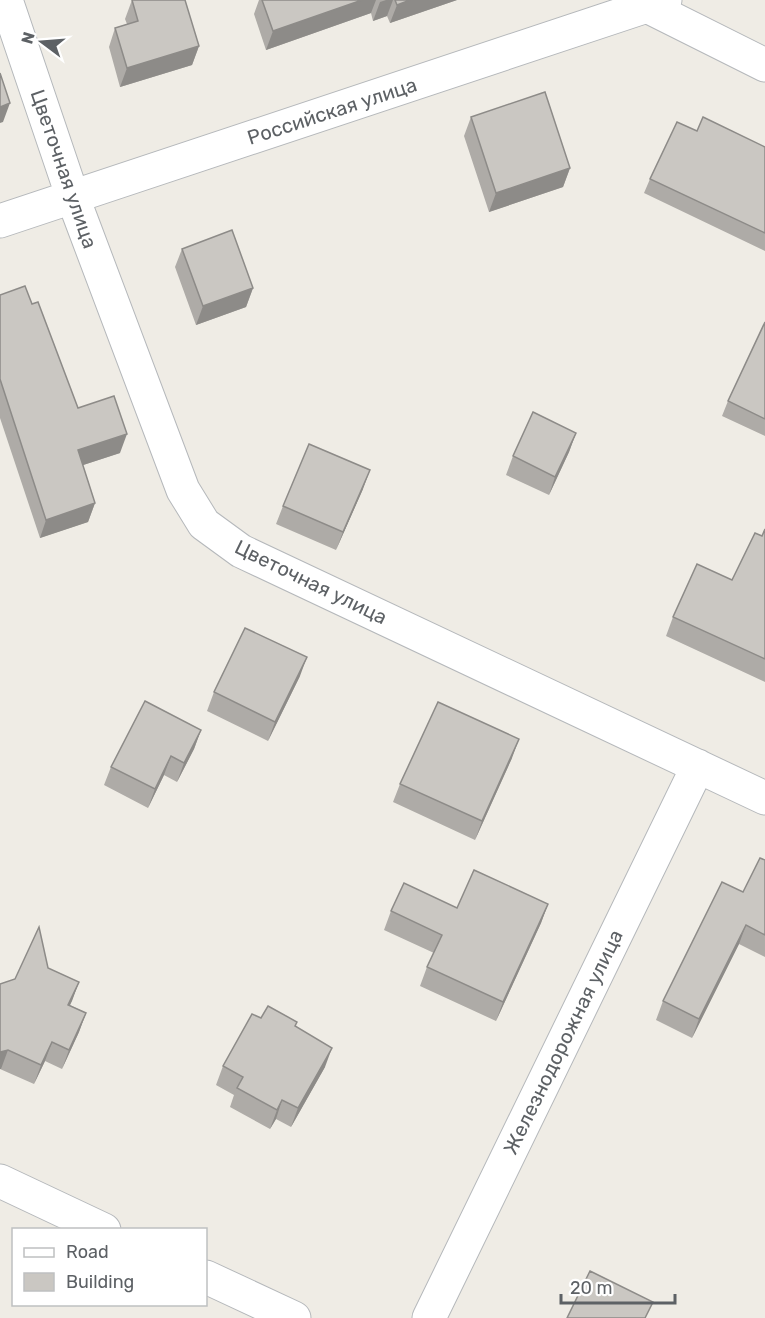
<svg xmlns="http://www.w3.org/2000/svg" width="765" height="1318" font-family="Rubik,sans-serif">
<rect width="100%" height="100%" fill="#efece5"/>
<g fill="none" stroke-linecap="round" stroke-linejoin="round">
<defs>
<path id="minor" d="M6,0L73,198L183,490L204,524L241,551L765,798
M647,6L765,65
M0,221L665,0
M0,1181L104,1230
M206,1277L294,1318
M429,1318L698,766"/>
</defs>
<use href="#minor" stroke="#b5b8bb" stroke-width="35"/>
<use href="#minor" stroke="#fff" stroke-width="33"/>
</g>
<path fill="#aeaba7" d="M132,0L199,46L192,65L120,87L109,47L115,28L127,24L125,19Z
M259,0H457L390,23L387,16L373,21L371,13L266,50L254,14Z
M471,117L570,168L563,187L489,212L464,136Z
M697,131L765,147V251L644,193L650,179Z
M182,249L253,288L246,307L196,325L175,267Z
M0,295L32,304L78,408L120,453L83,465L95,503L88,522L40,538L0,418Z
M765,322V436L722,416L728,401Z
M576,433L569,452L549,495L506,475L513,456Z
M363,489L336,550L276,524L283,506Z
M765,529V682L666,636L673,617L732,580L762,536Z
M300,676L268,741L207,711L214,692Z
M201,730L194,749L177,782L164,775L148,808L104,785L111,767Z
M512,758L475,840L393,802L400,784Z
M765,860V957L739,944L692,1038L656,1020L663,1001L743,892Z
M548,904L541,923L496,1021L420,986L427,967L434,953L384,930L391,911Z
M48,968L79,982L70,1005L86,1013L79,1032L62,1069L45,1061L34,1084L0,1069V984Z
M261,1018L297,1022L295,1026L325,1067L291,1127L276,1119L270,1129L230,1107L234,1095L216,1085L223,1066Z"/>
<path fill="#8d8b88" d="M362,0H376L371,13L266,50L273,31Z
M386,0H393L387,16L373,21L380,2Z
M410,0H457L390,23L397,5Z
M199,46L192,65L120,87L127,68Z
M10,103L3,122L0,123V107Z
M570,168L563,187L489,212L496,193Z
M253,288L246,307L196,325L203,306Z
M576,433L569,452L549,495L555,477Z
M127,434L120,453L71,469L78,450Z
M370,470L363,489L336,550L343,532Z
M95,503L88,522L40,538L46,520Z
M307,657L300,676L268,741L275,722Z
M201,730L194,749L177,782L184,763Z
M519,739L512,758L475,840L482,821Z
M171,756L164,775L148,808L155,789Z
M548,904L541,923L496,1021L503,1002Z
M746,925L739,944L692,1038L699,1019Z
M79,982L72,1001L61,1023L68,1005Z
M86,1013L79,1032L62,1069L69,1050Z
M52,1042L45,1061L34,1084L41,1065Z
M332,1048L325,1067L291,1127L298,1108Z
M8,1050L1,1069H0V1052Z
M282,1100L276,1119L270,1129L277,1110Z"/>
<path fill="#cac7c2" stroke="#8d8b88" stroke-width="1.5" d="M132,0H185L199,46L127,68L115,28L138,21Z
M262,0H362L273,31Z
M395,0H410L397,5Z
M0,73L10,103L0,107Z
M545,92L570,168L496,193L471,117Z
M703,117L765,147V233L650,179L677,122L697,131Z
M232,230L253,288L203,306L182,249Z
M25,286L32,304L38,302L78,408L114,396L127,434L78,450L95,503L46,520L0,379V295Z
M765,322V419L728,401Z
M533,412L576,433L555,477L513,456Z
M309,444L370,470L343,532L283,506Z
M765,529V659L673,617L697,564L732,580L755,533L762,536Z
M245,628L307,657L275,722L214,692Z
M145,701L201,730L184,763L171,756L155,789L111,767Z
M438,702L519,739L482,821L400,784Z
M760,858L765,860V935L746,925L699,1019L663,1001L722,882L743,892Z
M474,870L548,904L503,1002L427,967L442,935L391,911L404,883L457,908Z
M39,927L48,968L79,982L68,1005L86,1013L69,1050L52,1042L41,1065L8,1050L0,1052V984L15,979Z
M268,1006L297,1022L295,1026L332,1048L298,1108L282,1100L277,1110L237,1088L243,1077L223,1066L252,1014L261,1018Z
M590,1271L653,1302L645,1318H567Z"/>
<g text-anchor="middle" stroke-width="5" stroke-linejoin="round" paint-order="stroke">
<g font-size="20" fill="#5d6165" stroke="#fff">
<text transform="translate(332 111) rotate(-18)" y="7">Российская улица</text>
<text transform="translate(64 169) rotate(71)" y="7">Цветочная улица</text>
<text transform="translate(311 582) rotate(26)" y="7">Цветочная улица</text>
<text transform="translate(563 1042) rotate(-64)" y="7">Железнодорожная улица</text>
</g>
</g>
<rect x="12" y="1228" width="195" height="78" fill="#ffffff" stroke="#bec0c1" stroke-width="1.5"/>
<rect x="24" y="1248" width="30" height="9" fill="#ffffff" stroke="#bec0c1" stroke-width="1.5"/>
<text x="66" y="1258" font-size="18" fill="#5d6165">Road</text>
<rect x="24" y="1273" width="30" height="18" fill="#cac7c2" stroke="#bec0c1" stroke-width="1.5"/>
<text x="66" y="1288" font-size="18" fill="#5d6165">Building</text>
<g transform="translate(42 42) rotate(286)" stroke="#ffffff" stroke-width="4.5" paint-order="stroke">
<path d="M0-4.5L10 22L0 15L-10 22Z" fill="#5d6165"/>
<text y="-9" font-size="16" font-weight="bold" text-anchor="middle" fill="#5d6165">N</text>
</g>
<path d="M561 1294v9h114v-9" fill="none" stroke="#5d6165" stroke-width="3"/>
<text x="570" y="1294" font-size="18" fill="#5d6165" stroke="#ffffff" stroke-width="4.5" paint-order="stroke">20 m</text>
</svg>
